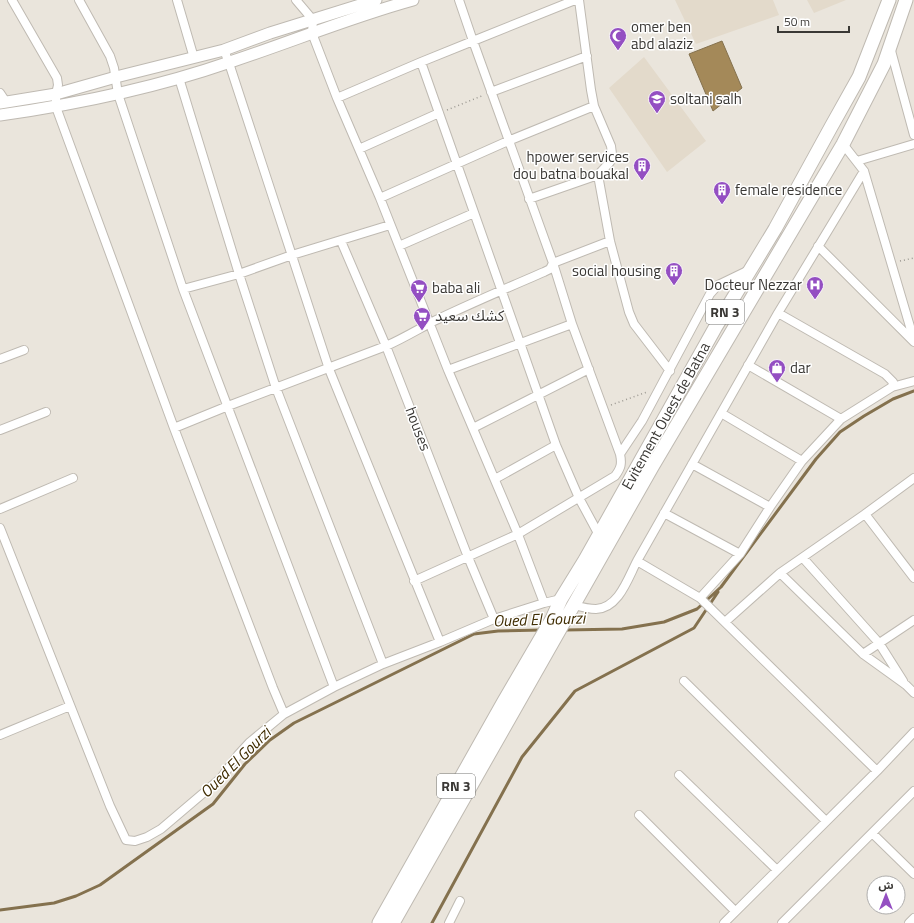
<svg xmlns="http://www.w3.org/2000/svg" width="914" height="923" font-family="'Titillium Web','Noto Sans Arabic',sans-serif">
<rect width="100%" height="100%" fill="#eae5dc"/>
<path fill="#e3dacb" d="M675,0H773L779,15L696,44Z
M807,0H846L814,13Z
M644,57L706,141L667,172L609,88Z"/>
<path fill="#a48959" stroke="#84714e" d="M722,41L742,88L713,111L689,54Z"/>
<g fill="none" stroke-linecap="round" stroke-linejoin="round">
<path stroke="#84714e" stroke-width="3" d="M565,630L622,629L664,622L697,609L721,587L816,459L840,432L864,416L893,399L914,391
M0,910L54,903L76,896L100,885L213,804L245,764L270,740L294,723L474,634L498,631L541,630
M432,923L522,757L575,691L694,628L718,592"/>
<defs>
<path id="minor" d="M12,0L57,78L58,85L56,94V107L174,428L273,688L284,714
M79,0L110,56L114,68L118,94L183,289L334,687
M177,0L194,58
M296,0L313,20L312,33L337,98L421,62L473,41L553,263L572,324L620,454
M459,0L473,41L575,0
M890,47L914,135
M224,50L229,63L329,369L440,642
M421,62L556,445L579,498L599,535
M179,78L239,274L276,388L383,664
M491,92L587,56
M0,93L6,102
M337,98L380,198L448,370L517,532L544,603
M843,144L864,171L914,340
M359,149L439,113
M857,161L914,144
M598,175L610,241L629,312L634,324L670,371
M380,198L508,141L594,106
M529,199L598,175L610,162L612,154L611,146L594,106L591,90L579,0
M341,241L386,346L468,557L494,619
M399,246L474,213
M818,246L914,342
M183,289L239,274L292,255L390,225
M0,359L24,350
M748,365L841,419
M448,370L572,324
M892,387L914,381
M721,413L802,461
M174,428L228,406L386,346C402,339 417,330 432,322C469,304 507,288 544,272L550,269L553,263L610,241
M473,428L589,369
M0,430L46,412
M692,464L770,507
M495,479L556,445
M0,509L73,478
M664,513L740,554
M865,514L914,578
M0,528L110,806L126,840L135,841L147,837L161,829L221,778L238,755L250,742L284,714L334,687L383,664L440,642L494,619L544,603L561,599
M803,558L879,643L903,681
M637,561L700,598L740,554L770,507L802,461L841,419L892,387L893,382L885,374L778,313
M780,573L863,654L906,685L914,693
M414,581L518,534L615,476C621,468 622,464 620,454L642,421L710,294L718,285L749,270
M700,598L877,771
M574,605C581,607 589,609 596,609C619,608 628,578 637,561L778,313L864,171
M725,622L780,573L865,514L914,478
M863,654L914,620
M684,681L826,821
M0,735L70,706
M679,775L777,870
M639,815L735,911
M872,833L914,874
M449,923L460,901
M724,923L877,771L914,732
M782,923L914,791
M909,923L914,918"/>
<path id="secondary" d="M0,103L56,94L116,77L224,50L270,33L376,0
M0,115C78,104 155,88 230,62C291,42 351,17 413,0"/>
<path id="trunk" d="M379,923L503,703L552,619L561,599L585,560L715,328L775,229L831,127L859,77L889,0
M393,923L652,467L843,144L884,64L906,0"/>
</defs>
<use href="#minor" stroke="#bfbab2" stroke-width="10"/>
<use href="#secondary" stroke="#bfbab2" stroke-width="13"/>
<use href="#trunk" stroke="#bfbab2" stroke-width="15"/>
<path stroke="#9b9891" stroke-width="1.5" stroke-dasharray="1 3" stroke-linecap="butt" d="M447,110L484,95
M900,261L914,258
M611,405L647,392"/>
<use href="#minor" stroke="#fff" stroke-width="8"/>
<use href="#secondary" stroke="#fff" stroke-width="11"/>
<use href="#trunk" stroke="#fff" stroke-width="13"/>
</g>
<defs>
<symbol id="mosque-pin" viewBox="-11 -11 22 30"><path d="M0 17L-7.5 6A9.5 9.5 0 1 1 7.5 6Z" fill="#944fc2" stroke="#fff"/><path d="M3.5-4.9A6 6 0 1 0 3.5 4.9A5 5 0 1 1 3.5-4.9Z" fill="#fff"/></symbol>
<symbol id="school-pin" viewBox="-11 -11 22 30"><path d="M0 17L-7.5 6A9.5 9.5 0 1 1 7.5 6Z" fill="#944fc2" stroke="#fff"/><path d="M0-5L7-2L0 1L-7-2ZM-4 1L0 2.5L4 1V4Q0 6-4 4Z" fill="#fff"/></symbol>
<symbol id="building-pin" viewBox="-11 -11 22 30"><path d="M0 17L-7.5 6A9.5 9.5 0 1 1 7.5 6Z" fill="#944fc2" stroke="#fff"/><path d="M-4-6H4V6H1V3H-1V6H-4ZM-2.5-4.3h1.7v1.8h-1.7ZM.8-4.3h1.7v1.8H.8ZM-2.5-1h1.7V.8h-1.7ZM.8-1h1.7V.8H.8Z" fill="#fff"/></symbol>
<symbol id="hospital-pin" viewBox="-11 -11 22 30"><path d="M0 17L-7.5 6A9.5 9.5 0 1 1 7.5 6Z" fill="#944fc2" stroke="#fff"/><path d="M-5-5h3v3.5h4V-5h3V5h-3V1.5h-4V5h-3Z" fill="#fff"/></symbol>
<symbol id="supermarket-pin" viewBox="-11 -11 22 30"><path d="M0 17L-7.5 6A9.5 9.5 0 1 1 7.5 6Z" fill="#944fc2" stroke="#fff"/><path d="M-6-5.5h2.5l.6 2H6L4.5 2H-2.5L-4.4-4H-6ZM-1.5 3.2a1.3 1.3 0 1 0 .1 0ZM3 3.2a1.3 1.3 0 1 0 .1 0Z" fill="#fff"/></symbol>
<symbol id="shop-pin" viewBox="-11 -11 22 30"><path d="M0 17L-7.5 6A9.5 9.5 0 1 1 7.5 6Z" fill="#944fc2" stroke="#fff"/><path d="M-5-2.5h2.3a2.7 3.5 0 0 1 5.4 0H5L5.5 6h-11ZM-1.5-2.5h3a1.5 2.3 0 0 0-3 0Z" fill="#fff"/></symbol>
</defs>
<g fill-rule="evenodd">
<use href="#mosque-pin" x="608" y="26" width="20" height="27"/>
<use href="#school-pin" x="647" y="89" width="20" height="27"/>
<use href="#building-pin" x="632" y="156" width="20" height="27"/>
<use href="#building-pin" x="712" y="180" width="20" height="27"/>
<use href="#building-pin" x="664" y="261" width="20" height="27"/>
<use href="#hospital-pin" x="805" y="275" width="20" height="27"/>
<use href="#supermarket-pin" x="409" y="278" width="20" height="27"/>
<use href="#supermarket-pin" x="412" y="306" width="20" height="27"/>
<use href="#shop-pin" x="767" y="358" width="20" height="27"/>
</g>
<g text-anchor="middle" stroke-width="3" stroke-linejoin="round" paint-order="stroke">
<g fill="#fff" stroke="#757472" stroke-width="1">
<rect x="706" y="300" width="38" height="24" rx="3"/>
<rect x="437" y="774" width="38" height="24" rx="3"/>
</g>
<g font-size="14" font-weight="bold" fill="#3a3835">
<text x="725" y="317">RN 3</text>
<text x="456" y="791">RN 3</text>
</g>
<g font-size="15" fill="#3a3835" stroke="#fff" text-anchor="start">
<text x="631" y="32">omer ben<tspan x="631" dy="17">abd alaziz</tspan></text>
<text x="670" y="104">soltani salh</text>
<text x="629" y="162" text-anchor="end">hpower services<tspan x="629" dy="17">dou batna bouakal</tspan></text>
<text x="735" y="195">female residence</text>
<text x="661" y="276" text-anchor="end">social housing</text>
<text x="802" y="290" text-anchor="end">Docteur Nezzar</text>
<text x="432" y="293">baba ali</text>
<text x="435" y="321">كشك سعيد</text>
<text x="790" y="373">dar</text>
</g>
<g font-size="15" fill="#3a3835" stroke="#fff">
<text transform="translate(666 416) rotate(-61)" y="5">Evitement Ouest de Batna</text>
<text transform="translate(418 429) rotate(69)" y="5">houses</text>
</g>
<g font-size="16" font-style="italic" fill="#402d02" stroke="#fff">
<text transform="translate(539 619) rotate(-2)" y="6">Oued El Gourzi</text>
<text transform="translate(235 762) rotate(-45)" y="6">Oued El Gourzi</text>
</g>
</g>
<g transform="translate(886 895)"><circle r="19" fill="#ffffff" stroke="#b0afae"/>
<path d="M0-3L7 15L0 10L-7 15Z" fill="#944fc2"/>
<text y="-6" font-size="11" font-weight="bold" text-anchor="middle" fill="#3a3835">ش</text>
</g>
<path d="M778 26v6h71v-6" fill="none" stroke="#3a3835" stroke-width="2"/>
<text x="784" y="26" font-size="12" fill="#3a3835" stroke="#ffffff" stroke-width="3" paint-order="stroke">50 m</text>
</svg>
